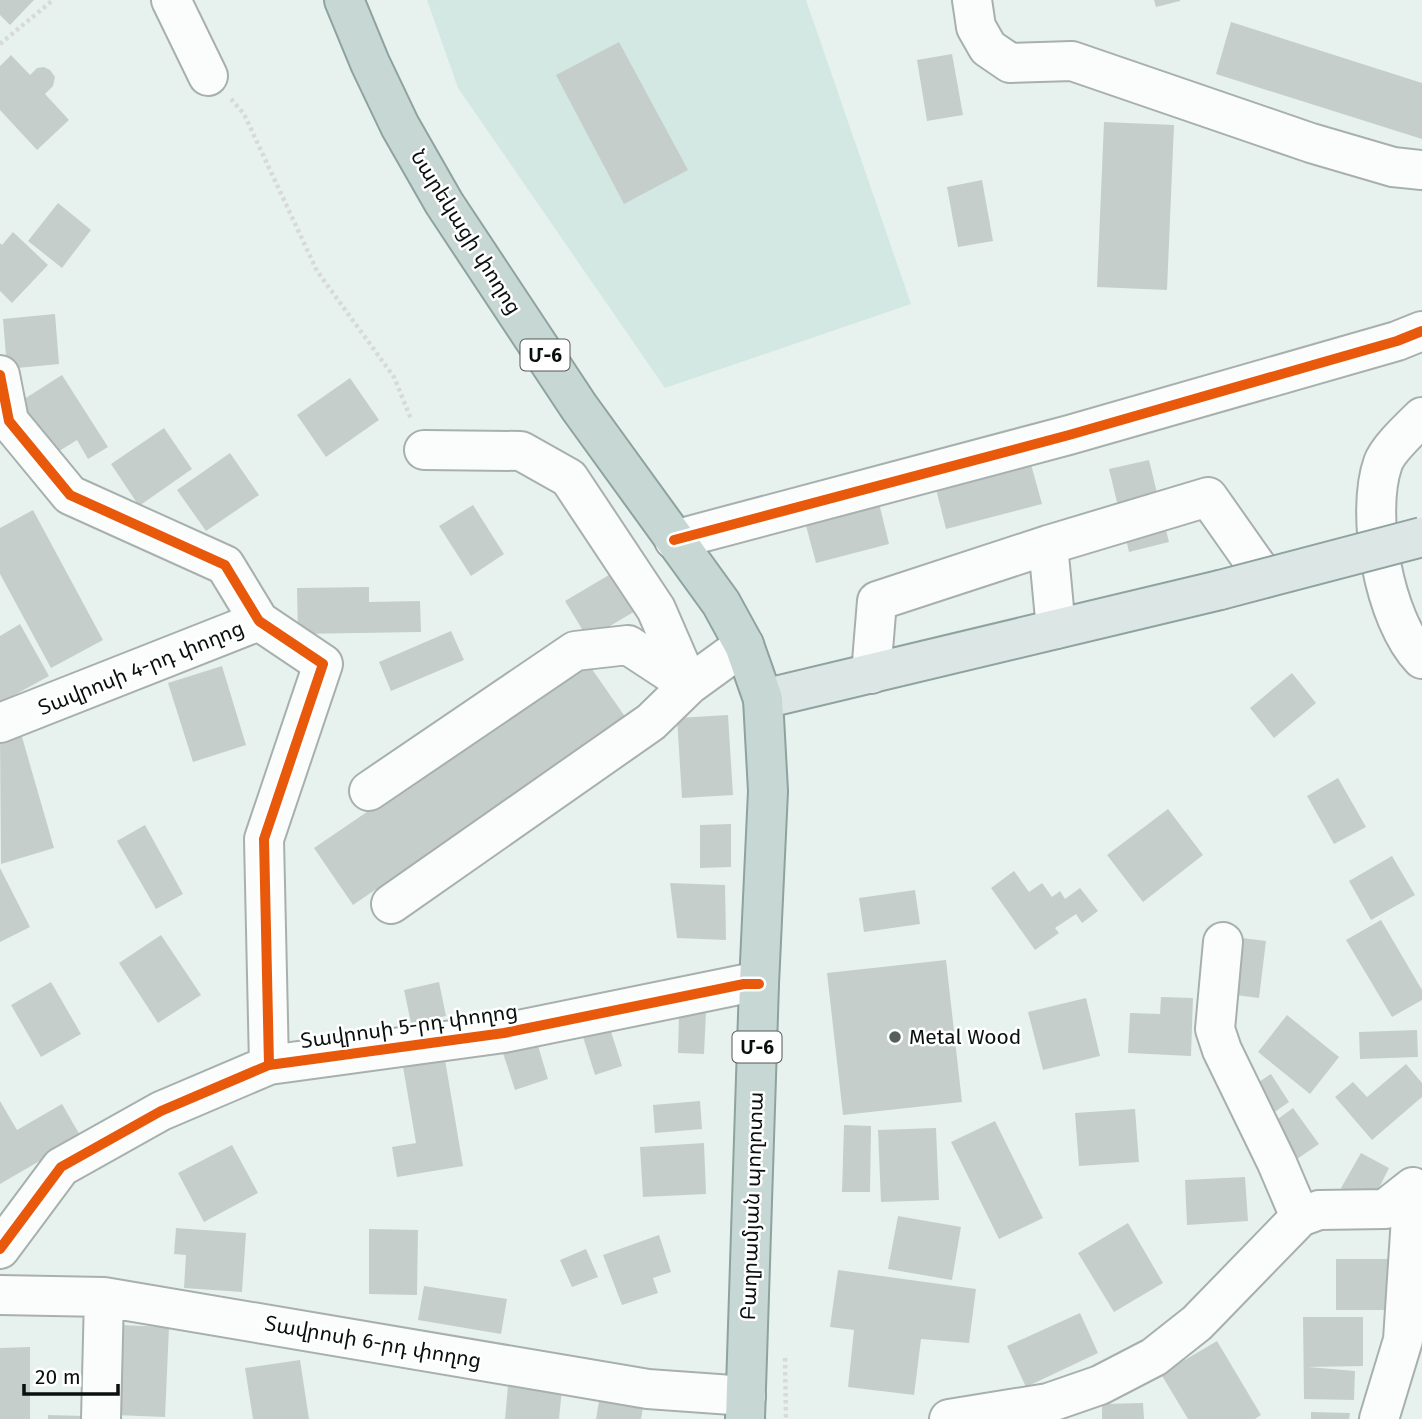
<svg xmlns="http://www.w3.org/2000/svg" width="1422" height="1419" font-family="'Fira Sans','Noto Sans Armenian',sans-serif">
<rect width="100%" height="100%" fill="#e7f2ef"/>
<path fill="#d3e8e2" d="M427,0H806L911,304L665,388L458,88Z"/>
<path fill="#c5cecb" d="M0,0H34L10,25L0,15Z
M1154,0H1180V1L1156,7Z
M1231,22L1422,83V139L1216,74Z
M619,42L688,170L624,204L556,75Z
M952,54L963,115L927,121L917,60Z
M11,55L30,75L37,68L44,67L50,70L55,77L53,86L45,94L69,120L37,150L0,110V66Z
M1104,122L1174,125L1167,290L1097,287Z
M982,180L993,241L958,247L947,187Z
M58,203L91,230L62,268L28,241Z
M13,232L48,265L12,303L0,291V243L2,245Z
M55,314L59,364L7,369L3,319Z
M62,375L108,447L88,459L77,440L51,456L18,403Z
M350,378L379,420L326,457L297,415Z
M164,428L192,469L139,506L111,464Z
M230,453L259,495L206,531L177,490Z
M1029,457L1042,504L946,529L934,481Z
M1149,460L1169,542L1129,552L1109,469Z
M879,503L889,544L816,563L805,522Z
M473,505L504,554L471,576L439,526Z
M33,510L103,640L51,668L0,574V528Z
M614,572L637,610L588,639L565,601Z
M369,587V602L420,601L421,632L298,634L297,588Z
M20,624L49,676L0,703V636Z
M451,631L464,660L391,691L379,662Z
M587,662L626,718L353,905L314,848Z
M222,666L246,745L193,762L168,683Z
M1292,673L1316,703L1274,738L1250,708Z
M728,715L733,795L682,798L677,718Z
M20,730L54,848L1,864L0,735Z
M1338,778L1366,827L1334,844L1307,796Z
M1168,809L1203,855L1143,902L1107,855Z
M731,824V867L700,868V825Z
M145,825L183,894L156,909L117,841Z
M1392,856L1415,895L1371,920L1349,881Z
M0,868L30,927L0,942Z
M1014,871L1029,892L1042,883L1052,897L1060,891L1065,899L1080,888L1098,911L1082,923L1076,914L1055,928L1059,933L1035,950L991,888Z
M670,883L725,885L726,940L677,938Z
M915,890L920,924L864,932L859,898Z
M1381,920L1422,990V1000L1392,1017L1346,940Z
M161,935L201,995L158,1023L119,963Z
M1234,937L1266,941L1259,998L1227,994Z
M946,960L962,1102L843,1115L827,973Z
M51,982L81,1034L41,1057L11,1005Z
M439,982L446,1016L411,1023L404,990Z
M1161,997L1193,998L1191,1056L1128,1053L1130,1013L1160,1014Z
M1086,998L1100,1056L1043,1070L1028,1012Z
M679,1011L706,1012L704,1054L678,1053Z
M605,1013L622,1066L595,1075L578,1021Z
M1287,1015L1339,1057L1310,1094L1258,1052Z
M1417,1030L1418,1057L1360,1059L1359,1032Z
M536,1039L548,1079L515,1090L502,1050Z
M444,1054L463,1166L397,1177L392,1147L416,1143L402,1061Z
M1406,1064L1422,1083V1097L1372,1140L1335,1097L1353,1082L1367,1097Z
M1271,1074L1289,1102L1269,1116L1251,1087Z
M0,1101L17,1130L62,1104L81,1137L0,1184Z
M700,1101L702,1129L655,1133L653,1105Z
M1293,1108L1319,1144L1297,1159L1271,1124Z
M1135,1109L1139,1162L1079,1166L1075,1113Z
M995,1121L1043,1218L999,1239L951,1142Z
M844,1125L871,1126L870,1192H842Z
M936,1128L939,1200L881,1202L878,1130Z
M704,1143L706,1194L643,1197L640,1147Z
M232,1145L258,1193L204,1222L178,1173Z
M1361,1153L1389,1168L1371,1204L1341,1188Z
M1245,1177L1248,1221L1187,1225L1185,1180Z
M898,1216L961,1227L952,1280L888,1269Z
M1128,1223L1163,1283L1114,1312L1078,1253Z
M176,1228L246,1233L242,1292L184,1288L186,1255L174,1254Z
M369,1229L418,1230L417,1295L369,1294Z
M659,1235L671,1272L653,1278L658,1293L622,1305L603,1255Z
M586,1249L598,1277L572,1287L560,1260Z
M1336,1259H1388V1310H1336Z
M838,1270L976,1289L969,1343L921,1339L914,1395L848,1387L854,1330L830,1327Z
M424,1286L507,1299L501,1334L418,1320Z
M1080,1313L1098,1353L1026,1387L1007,1346Z
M1303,1317H1363V1366L1308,1367L1355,1371L1354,1400L1304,1399Z
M119,1325L169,1327L165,1417L115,1415Z
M1217,1341L1261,1415L1255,1419H1188L1161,1374Z
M30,1347V1419H0V1348Z
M300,1360L309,1419H253L245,1368Z
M509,1375L563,1379L559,1419H505Z
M600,1395L644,1402L641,1419H596Z
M1143,1403L1144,1419H1102V1404Z
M1311,1412L1350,1413L1349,1419H1311Z
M48,1415L86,1416V1419H48Z"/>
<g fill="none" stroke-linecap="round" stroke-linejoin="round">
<defs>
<path id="minor" d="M171,0L208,76
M972,0L976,27L988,48L1010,63L1072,61L1311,143L1393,167L1422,170
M0,375L9,421L70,495L225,565L259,621L323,664L264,839L269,1065
M1422,417C1411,428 1388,449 1383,463C1365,514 1384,620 1422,659
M674,540L1069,435L1397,341L1422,331
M1048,545L1056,629
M871,674L877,601L1048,545L1208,497L1265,578
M0,723L259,621
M369,791L575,651L628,645L689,685L656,609L569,478L521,451L424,450
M391,904L651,722L689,685L744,645
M1223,942L1215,1029L1222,1050L1277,1163L1300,1217
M0,1249L61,1167L161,1111L269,1065L504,1033L744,984H759
M0,1295L104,1297L648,1389L746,1396
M101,1419L104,1297
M949,1419L1048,1403L1100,1385L1154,1357L1197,1323L1300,1217L1319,1210L1385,1209L1413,1187
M1379,1419L1403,1340L1413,1187"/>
<path id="major" d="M763,699L1220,590"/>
<path id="highway" d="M344,0L370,63L400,126L444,203L579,407L721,603L744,645L763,699L768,791L759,984L745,1419"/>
</defs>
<use href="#minor" stroke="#a8b0ae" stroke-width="42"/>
<use href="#major" stroke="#8ea29e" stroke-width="42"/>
<use href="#highway" stroke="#8ea29e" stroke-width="42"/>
<path stroke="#d7dad9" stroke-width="4.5" stroke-dasharray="3.5 3.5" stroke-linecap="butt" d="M0,44L53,0
M231,99L244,114L317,271L394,377L411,419
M785,1358L786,1419"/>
<use href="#minor" stroke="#fbfdfd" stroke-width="38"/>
<use href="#major" stroke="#dce6e4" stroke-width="38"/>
<use href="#highway" stroke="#c7d7d4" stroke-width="38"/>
<defs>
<path id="major-bridge" d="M1220,590L1422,537"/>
</defs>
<use href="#major-bridge" stroke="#8ea29e" stroke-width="42" stroke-linecap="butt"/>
<use href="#major-bridge" stroke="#dce6e4" stroke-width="38"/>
<defs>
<path id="cycleway" d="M0,375L9,421L70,495L225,565L259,621L323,664L264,839L269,1065
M674,540L1069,435L1397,341L1422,331
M0,1249L61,1167L161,1111L269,1065L504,1033L744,984H759"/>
</defs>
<use href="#cycleway" stroke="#fff" stroke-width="15"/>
<use href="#cycleway" stroke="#e8590c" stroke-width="10"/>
</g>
<circle fill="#575f5d" stroke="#fff" stroke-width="2.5" cx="895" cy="1037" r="7"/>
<g text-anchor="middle" stroke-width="5" stroke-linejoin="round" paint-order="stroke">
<g fill="#fff" stroke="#535856" stroke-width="2">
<rect x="520.5" y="339.5" width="49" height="31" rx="5"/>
<rect x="732.5" y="1031.5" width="49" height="31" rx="5"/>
</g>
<g font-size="19" font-weight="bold" fill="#09100e">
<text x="545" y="362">Մ-6</text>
<text x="757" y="1054">Մ-6</text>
</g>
<g font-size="21" fill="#09100e" stroke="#fff">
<text transform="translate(466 232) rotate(58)" y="7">Նարեկացի փողոց</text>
<text transform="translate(141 668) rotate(-22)" y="7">Տավրոսի 4-րդ փողոց</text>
<text transform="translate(409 1026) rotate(-8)" y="7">Տավրոսի 5-րդ փողոց</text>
<text transform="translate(752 1206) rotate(-88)" y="7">Բաղրամյան պողոտա</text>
<text transform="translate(373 1342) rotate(10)" y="7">Տավրոսի 6-րդ փողոց</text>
</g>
<g font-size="21" fill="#09100e" stroke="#fff" text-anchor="start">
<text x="909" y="1044">Metal Wood</text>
</g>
</g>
<path d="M24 1384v10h94v-10" fill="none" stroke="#09100e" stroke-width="3.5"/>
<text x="35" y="1384" font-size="21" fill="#09100e" stroke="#ffffff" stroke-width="5" paint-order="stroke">20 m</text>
</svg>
